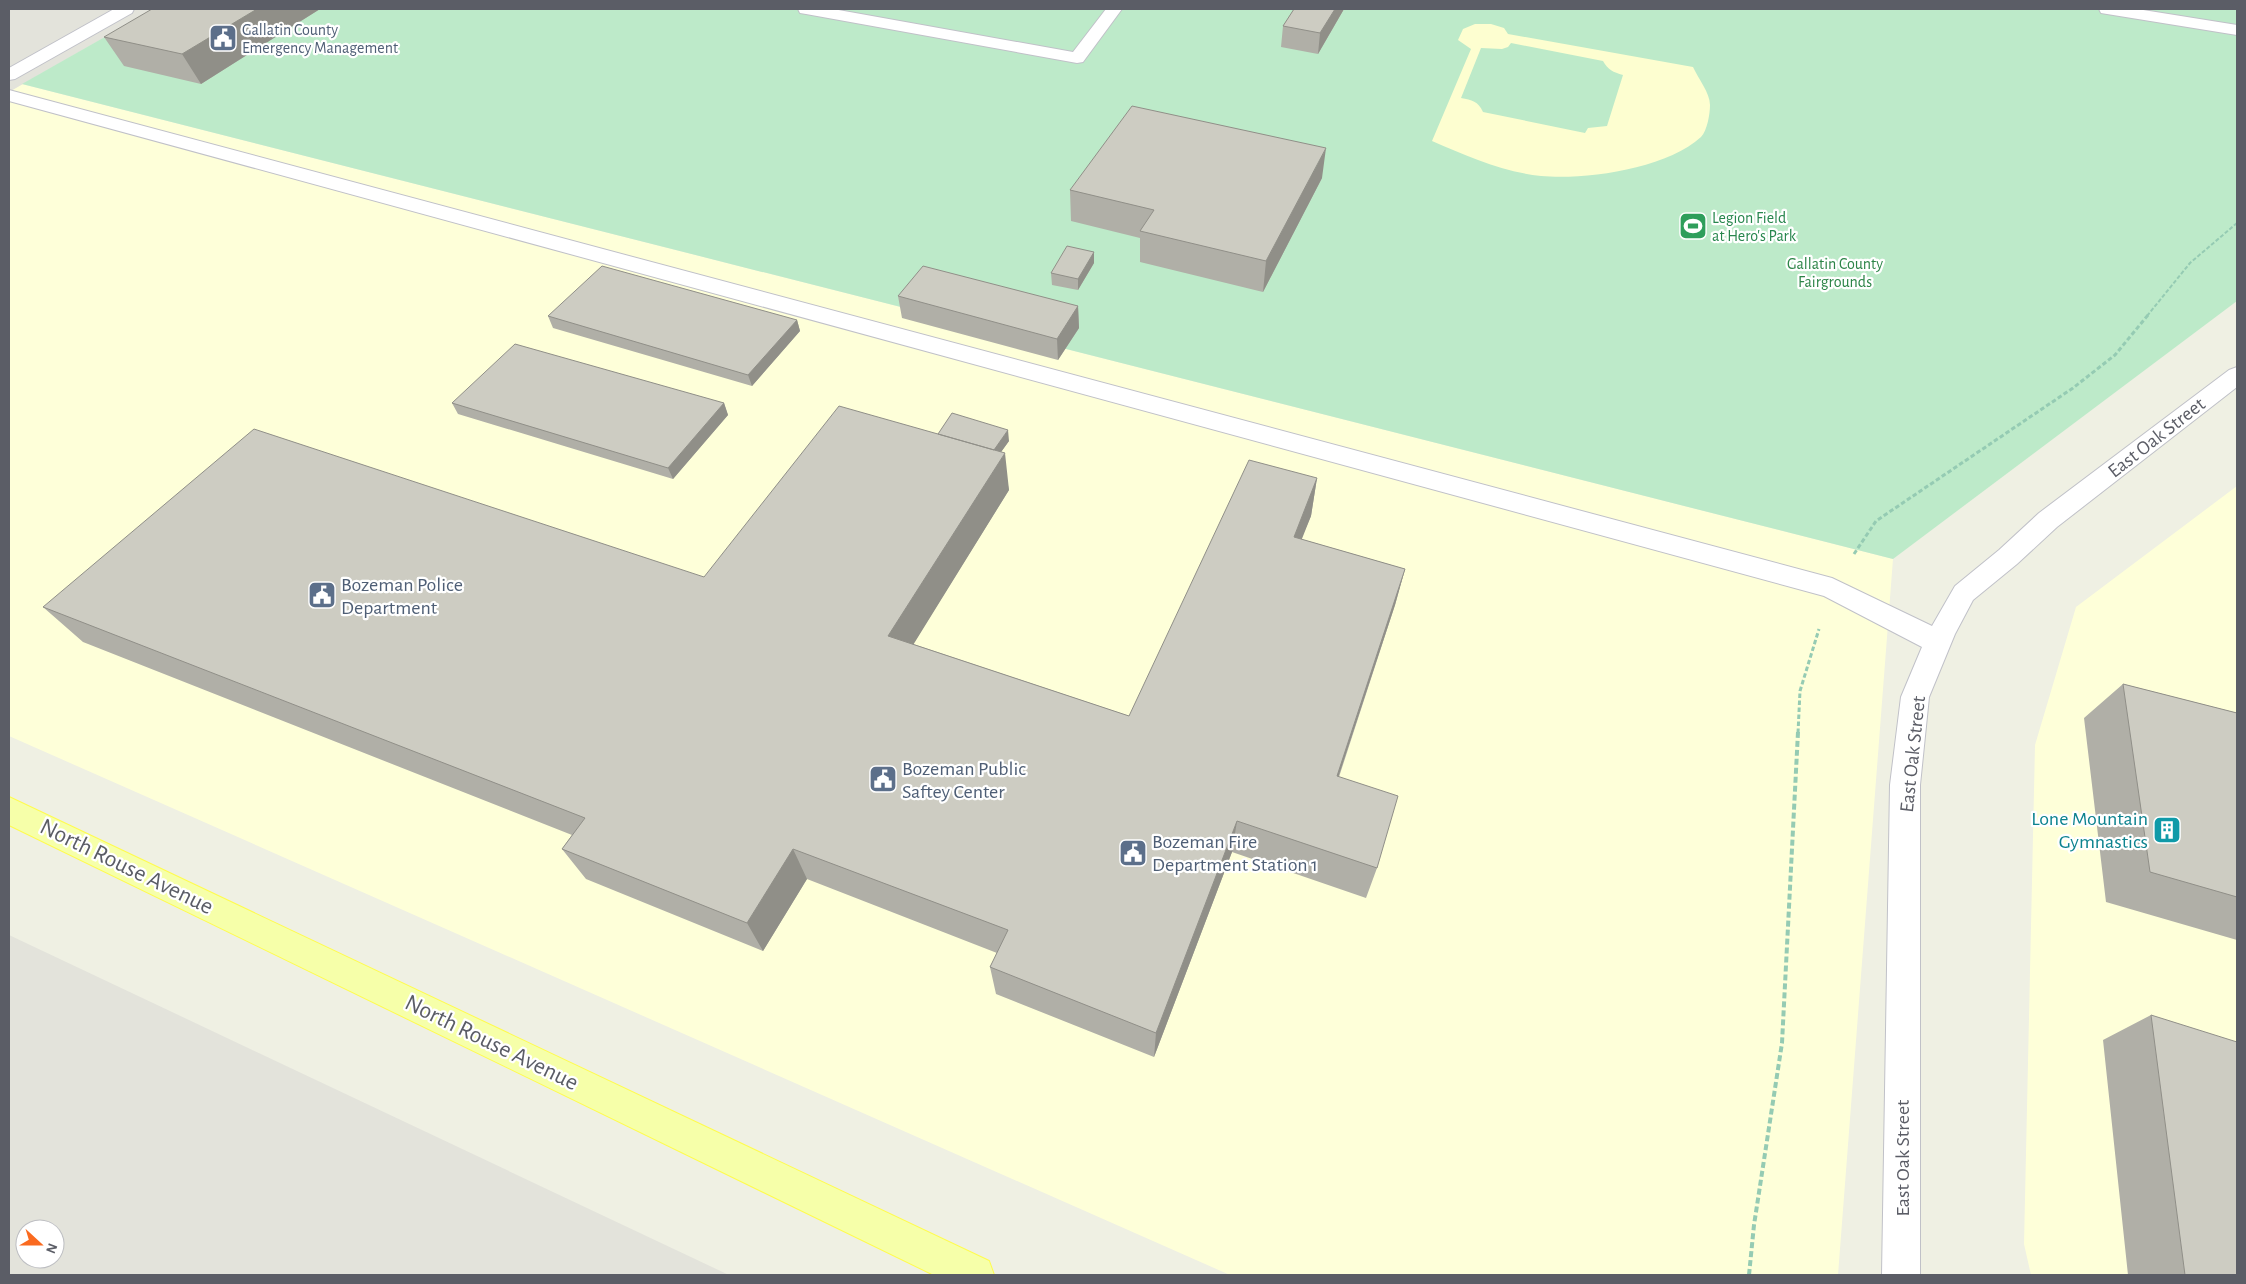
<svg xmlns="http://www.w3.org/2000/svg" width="2246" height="1284" font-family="'Alegreya Sans',sans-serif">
<rect width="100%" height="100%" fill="#eff0e3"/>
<path fill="#feffd9" d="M22,84L1893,559L1838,1275H1230L9,736V92Z
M2237,486V1275H2031L2024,1244L2035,745L2076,607Z"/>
<path fill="#e3e3db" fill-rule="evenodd" d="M9,9H154L9,92Z
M9,935L729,1275H9ZM25,1229H55V1259H25Z"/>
<path fill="#bdeac9" d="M154,9H2237V301L1893,559L22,84Z"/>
<path fill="#fdfed0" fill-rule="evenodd" d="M1475,24H1491L1504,28L1508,34L1693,67C1698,78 1710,93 1710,105C1710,114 1707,131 1701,137C1666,169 1586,180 1541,176C1502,172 1467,156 1432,141L1471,49L1458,40L1463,29ZM1511,43L1603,61C1608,70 1613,72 1623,75L1607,126L1588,128L1585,133L1483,112C1478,101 1472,100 1461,98L1481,48L1502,49L1508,47Z"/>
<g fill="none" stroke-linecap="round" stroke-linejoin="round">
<defs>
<path id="minor" d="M114,9H134L132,13L15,79L9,80V68Z
M798,9H833L1073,52L1106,9H1122L1083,62L1077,63L806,14L800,13Z
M2099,9H2137L2237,25V35L2107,14L2101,13Z
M9,90L1832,578L1932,626L1955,586L1999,550L2039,513L2229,370L2237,367V387L2057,527L2017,564L1973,600L1955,634L1929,697L1920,785V1275H1882L1890,785L1901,697L1922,647L1824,596L9,101Z"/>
<path id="major" d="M9,797L989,1261L994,1275H934L9,825Z"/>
</defs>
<use href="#minor" stroke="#c0c1c8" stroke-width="2"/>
<use href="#major" stroke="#fffc4d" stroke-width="2"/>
<path stroke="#95cbb3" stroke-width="2" stroke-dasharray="4 2" stroke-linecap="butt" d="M2147,316L2190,263L2237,223"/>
<path stroke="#95cbb3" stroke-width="3" stroke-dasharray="4.5 2.5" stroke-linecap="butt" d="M1854,554L1876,521L2073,388L2115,355L2148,315
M1798,733L1800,691L1819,629"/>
<path stroke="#95cbb3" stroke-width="4" stroke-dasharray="6 3" stroke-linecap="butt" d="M1749,1275L1754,1225L1782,1043L1798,732"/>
<use href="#minor" fill="#fff" fill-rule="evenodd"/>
<use href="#major" fill="#f6ffa9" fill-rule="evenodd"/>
</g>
<path fill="#b0afa7" d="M320,9L201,84L124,66L104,37Z
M1294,9H1344L1318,54L1281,47L1283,26Z
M1322,178L1263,292L1140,262V238L1071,221L1070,190Z
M1094,252V263L1078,290L1052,285L1051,273Z
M898,296L1078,306L1079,328L1058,360L902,318Z
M548,316L797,320L800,331L752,386L553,328Z
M452,403H724L728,415L673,479L458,414Z
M938,434L1009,441L1001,452L1009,490L913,644L1129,716L1317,478L1311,516L1301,539L1405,569L1395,605L1339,777L1377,868L1366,898L1232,852L1154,1057L996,994L990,967L997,953L807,879L763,951L586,879L562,849L572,835L83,642L43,607L704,577Z
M2123,684L2237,713V940L2106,902L2084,718Z
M2151,1015L2237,1275H2128L2103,1040Z"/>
<path fill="#908f88" d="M257,9H320L201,84L182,54Z
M1335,9H1344L1318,54L1320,33Z
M1326,148L1322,178L1263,292L1266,261Z
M1094,252V263L1078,290V279Z
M1078,306L1079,328L1058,360L1057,339Z
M797,320L800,331L752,386L748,375Z
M724,403L728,415L673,479L668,468Z
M1008,430L1009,441L991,466L990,455Z
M1005,453L1009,490L897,671L888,636Z
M1317,478L1311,516L1288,574L1294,537Z
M1405,569L1395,605L1328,808L1337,776Z
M1237,821L1232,852L1154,1057L1156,1033Z
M793,849L807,879L763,951L747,923Z"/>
<path fill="#cdccc2" stroke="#908f88" d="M152,9H257L182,54L104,37Z
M1294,9H1335L1320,33L1283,26Z
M1132,106L1326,148L1266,261L1140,231L1154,210L1070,190Z
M1067,246L1094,252L1078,279L1051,273Z
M602,266L797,320L748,375L548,316Z
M923,266L1078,306L1057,339L898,296Z
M515,344L724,403L668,468L452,403Z
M839,406L1005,453L888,636L1129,716L1249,460L1317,478L1294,537L1405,569L1337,776L1398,796L1377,868L1237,821L1156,1033L990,967L1008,930L793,849L747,923L562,849L585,818L43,607L254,429L704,577Z
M952,413L1008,430L994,450L938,434Z
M2123,684L2237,713V897L2150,872Z
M2151,1015L2237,1042V1275H2185Z"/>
<defs>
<symbol id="civic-square" viewBox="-11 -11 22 22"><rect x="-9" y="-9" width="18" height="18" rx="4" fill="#5c6f8a" stroke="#fff"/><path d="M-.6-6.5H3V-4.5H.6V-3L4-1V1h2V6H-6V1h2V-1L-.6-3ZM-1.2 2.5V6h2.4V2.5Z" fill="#fff"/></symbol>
<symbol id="stadium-square" viewBox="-11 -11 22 22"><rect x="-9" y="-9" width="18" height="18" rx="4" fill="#2e9e5b" stroke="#fff"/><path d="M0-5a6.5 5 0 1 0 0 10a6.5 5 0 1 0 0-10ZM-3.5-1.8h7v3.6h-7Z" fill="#fff"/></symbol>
<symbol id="building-square" viewBox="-11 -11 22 22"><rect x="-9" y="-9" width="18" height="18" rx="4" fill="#0f9aa8" stroke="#fff"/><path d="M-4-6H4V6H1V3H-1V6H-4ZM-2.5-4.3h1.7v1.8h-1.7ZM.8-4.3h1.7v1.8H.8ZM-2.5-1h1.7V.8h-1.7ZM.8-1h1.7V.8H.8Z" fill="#fff"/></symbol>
</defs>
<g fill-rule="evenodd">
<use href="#civic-square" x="207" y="22" width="32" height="32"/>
<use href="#stadium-square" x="1677" y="210" width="32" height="32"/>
<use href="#civic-square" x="306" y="579" width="32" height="32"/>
<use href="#civic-square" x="867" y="763" width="32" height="32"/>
<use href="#building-square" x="2151" y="814" width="32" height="32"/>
<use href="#civic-square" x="1117" y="837" width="32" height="32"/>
</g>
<g text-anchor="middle" stroke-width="4.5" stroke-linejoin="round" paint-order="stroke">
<g font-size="16" fill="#4e5e75" stroke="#fff" text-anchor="start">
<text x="242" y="35">Gallatin County<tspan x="242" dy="18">Emergency Management</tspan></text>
</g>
<g font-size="16" fill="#27864d" stroke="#fff" text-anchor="start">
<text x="1712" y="223">Legion Field<tspan x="1712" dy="18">at Hero's Park</tspan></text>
</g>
<g font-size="16" fill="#2c8447" stroke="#fff">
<text x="1835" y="269">Gallatin County<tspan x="1835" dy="18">Fairgrounds</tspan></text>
</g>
<g font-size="20" fill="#5b5d66" stroke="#fff">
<text transform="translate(2156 437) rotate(-38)" y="7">East Oak Street</text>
<text transform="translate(1912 754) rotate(-84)" y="7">East Oak Street</text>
<text transform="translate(1902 1158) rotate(-90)" y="7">East Oak Street</text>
</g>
<g font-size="20" fill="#4e5e75" stroke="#fff" text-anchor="start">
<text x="341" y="591">Bozeman Police<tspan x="341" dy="23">Department</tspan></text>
<text x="902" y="775">Bozeman Public<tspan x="902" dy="23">Saftey Center</tspan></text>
<text x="1152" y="848">Bozeman Fire<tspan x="1152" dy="23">Department Station 1</tspan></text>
</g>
<g font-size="20" fill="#0d838f" stroke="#fff" text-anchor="end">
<text x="2148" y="825">Lone Mountain<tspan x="2148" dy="23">Gymnastics</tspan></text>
</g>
<g font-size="24" fill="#5b5d66" stroke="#fff">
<text transform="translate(127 866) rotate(26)" y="8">North Rouse Avenue</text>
<text transform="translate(492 1042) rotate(26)" y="8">North Rouse Avenue</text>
</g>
</g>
<rect width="2246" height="1284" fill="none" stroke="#5b5d66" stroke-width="20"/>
<g transform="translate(40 1244) rotate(111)"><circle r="24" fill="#ffffff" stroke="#bdbec2"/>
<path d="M0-4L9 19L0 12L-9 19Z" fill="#fa6a1f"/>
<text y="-8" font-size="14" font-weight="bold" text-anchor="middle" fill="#5b5d66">N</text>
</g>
</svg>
